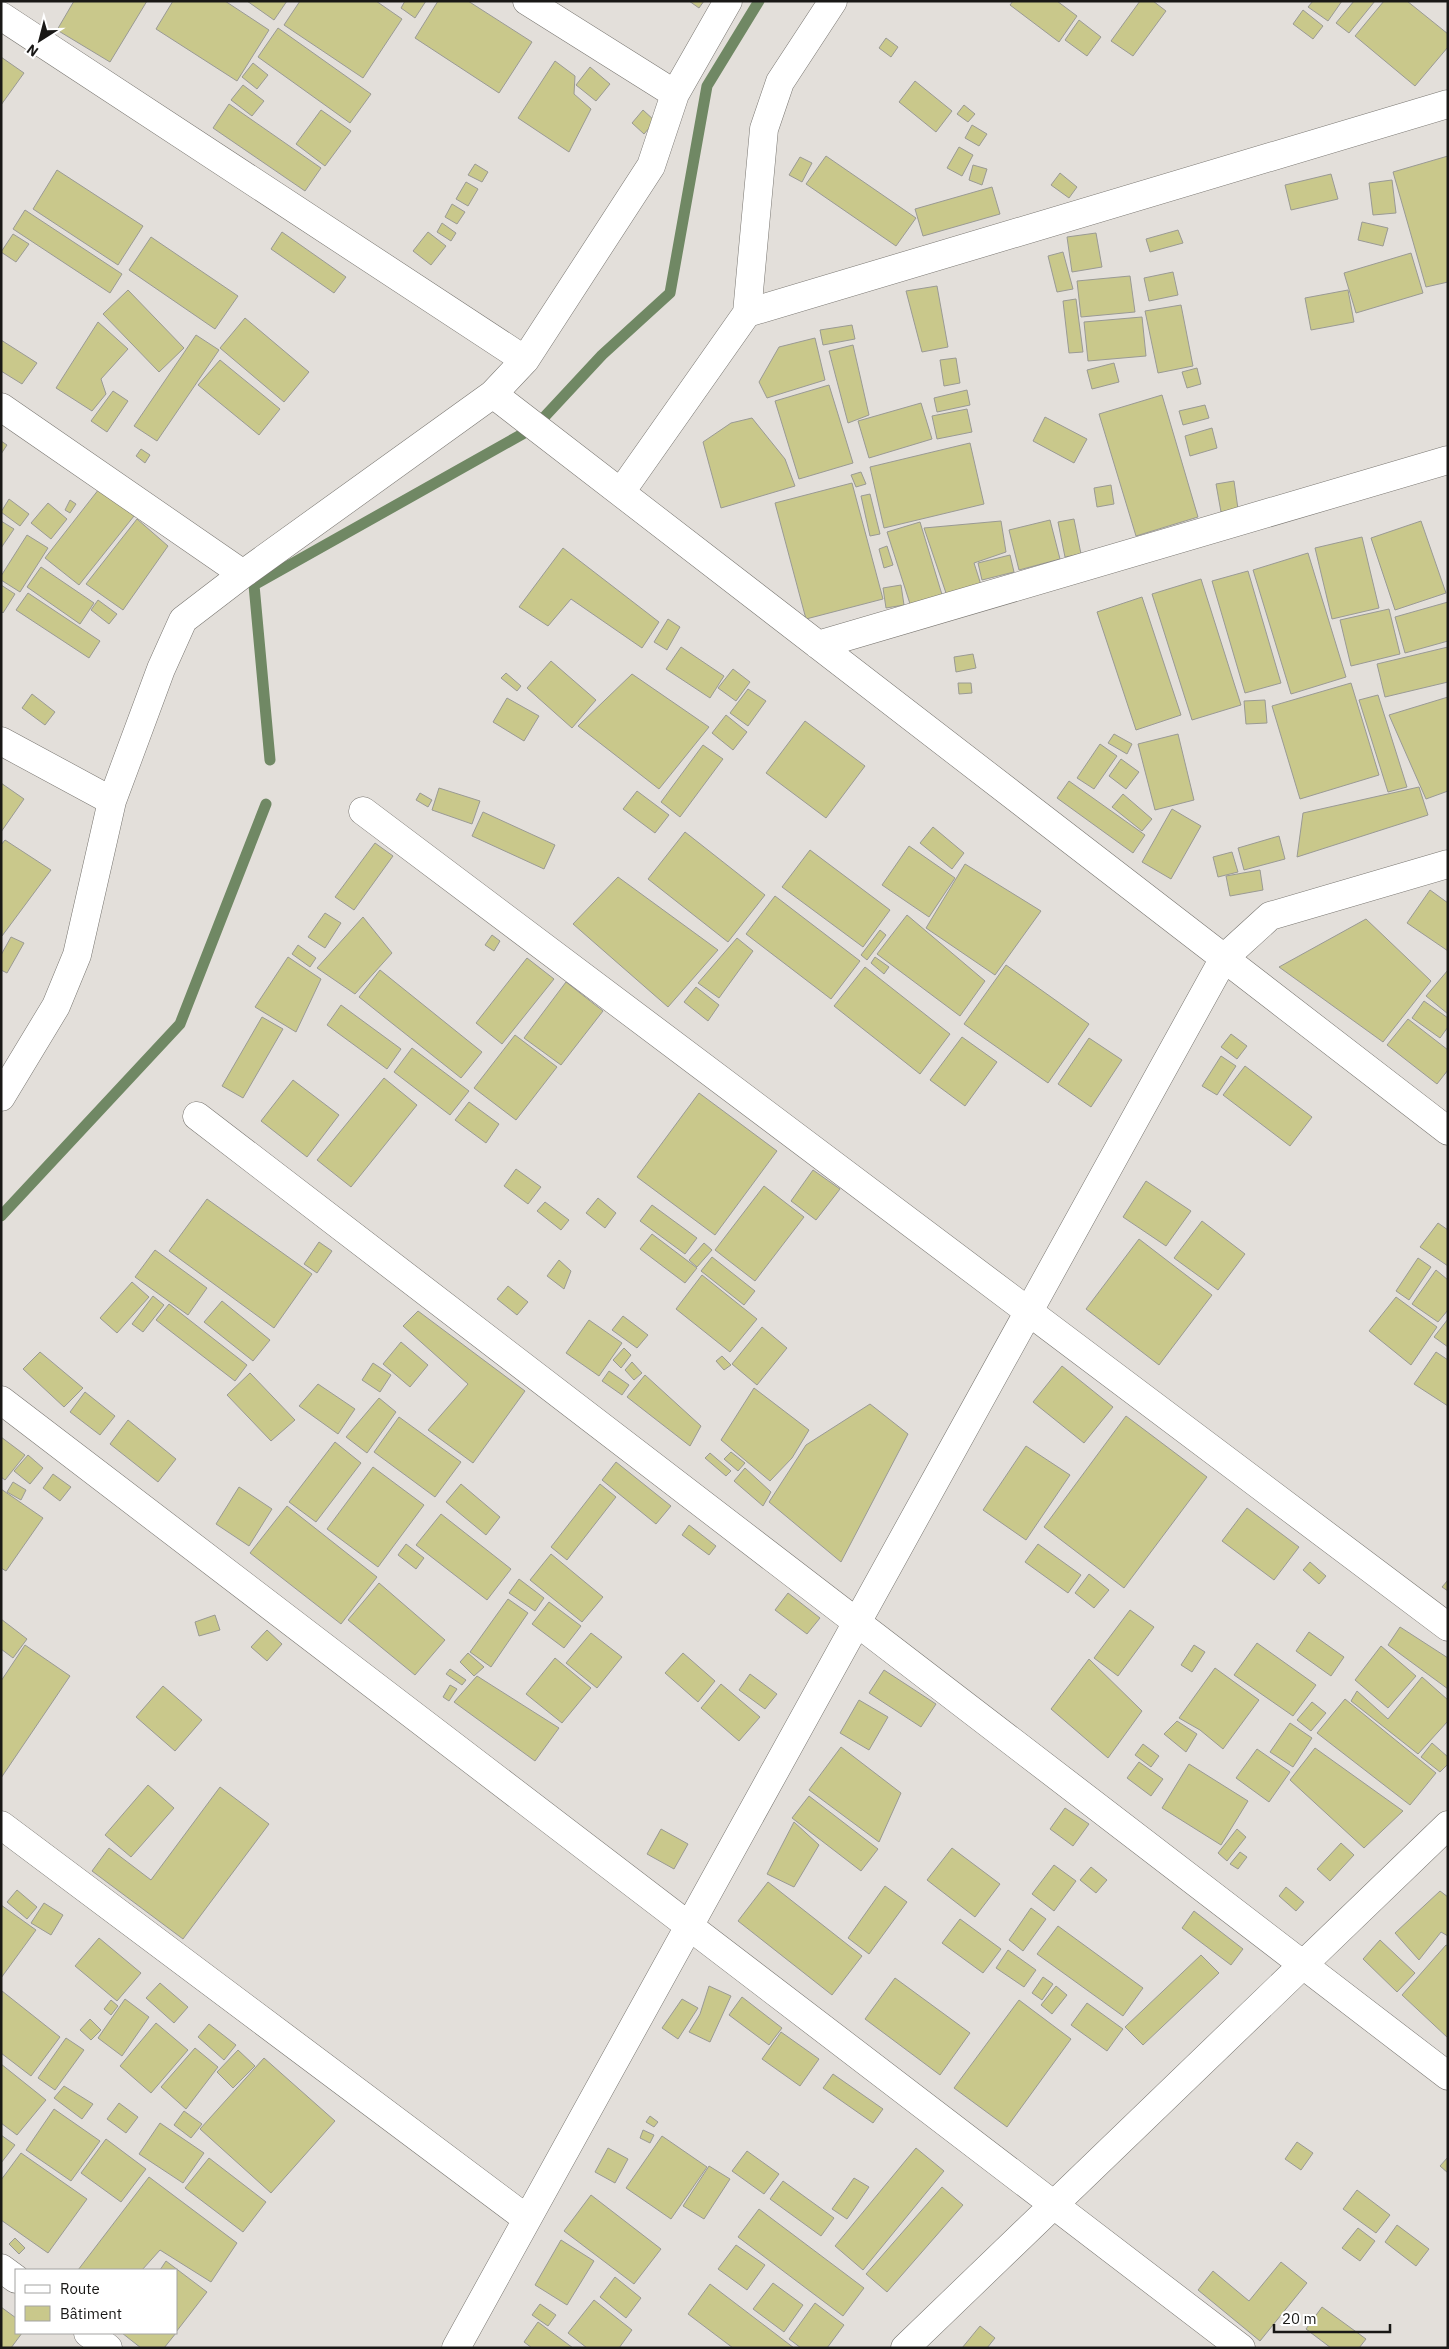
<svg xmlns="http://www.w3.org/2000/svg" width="1449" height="2349" font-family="'IBM Plex Sans',sans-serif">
<rect width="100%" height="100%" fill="#e3dfda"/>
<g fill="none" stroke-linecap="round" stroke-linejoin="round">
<path stroke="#708864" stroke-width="11" d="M270,760L254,585L535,427L602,355L670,293L707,86L759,1
M1,1216L180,1024L266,804"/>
</g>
<path fill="#c9c88b" stroke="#9a9a94" d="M74,1H147L110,62L57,30Z
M173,1H225L269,30L237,81L156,29Z
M247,1H287L274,20Z
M300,1H376L402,19L363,78L284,25Z
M405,1H426L415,18L401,8Z
M438,1H468L532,42L499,93L415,38Z
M689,1H704L699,8Z
M1013,1H1057L1077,16L1059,42L1010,5Z
M1140,1H1153L1166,11L1133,56L1111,41Z
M1313,1H1342L1328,21L1308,7Z
M1354,1H1375L1349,33L1336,23Z
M1384,1H1407L1448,34V47L1415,86L1355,36Z
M1303,10L1323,26L1313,39L1293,24Z
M1079,20L1101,37L1087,56L1065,40Z
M278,28L371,94L350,123L258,57Z
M886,38L898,47L891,57L879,48Z
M1,57L24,73L1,105Z
M555,61L575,76L574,94L591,109L569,152L518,118Z
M253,63L268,75L257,89L242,77Z
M590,67L610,84L596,101L576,85Z
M915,81L952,111L936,132L899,102Z
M243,85L264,101L252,116L231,100Z
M229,104L321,168L305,191L213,128Z
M964,105L975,114L968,122L957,114Z
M321,110L351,131L325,166L296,144Z
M643,110L655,121L644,134L632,123Z
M972,125L987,134L979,146L965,138Z
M959,147L973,155L962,176L947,168Z
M826,156L916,218L896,246L806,184Z
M1448,156V282L1426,287L1393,172Z
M800,157L812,163L802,182L789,175Z
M475,164L488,172L482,182L468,175Z
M973,165L987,169L982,185L969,180Z
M57,170L143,226L118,265L33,209Z
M1060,173L1077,187L1069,198L1051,185Z
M1331,174L1338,199L1291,210L1285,185Z
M1392,180L1396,213L1373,215L1369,183Z
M466,182L478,189L468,206L456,199Z
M992,187L1000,214L923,236L915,209Z
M452,204L465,212L457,224L445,217Z
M25,210L122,274L110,293L13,229Z
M1362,222L1388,228L1383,246L1358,240Z
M442,223L456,233L451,241L437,232Z
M1178,230L1183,243L1150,252L1146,239Z
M282,232L346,277L334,293L271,249Z
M428,232L446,246L431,265L413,251Z
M1096,233L1102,267L1072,272L1067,237Z
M13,234L29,244L16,262L1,252Z
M151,237L238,296L215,329L129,270Z
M1063,252L1073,289L1057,292L1048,256Z
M1411,253L1423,293L1356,313L1344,273Z
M1173,272L1178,295L1149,301L1144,278Z
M1130,276L1135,312L1081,317L1077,281Z
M937,286L948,347L922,352L906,291Z
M128,290L184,348L159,372L103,314Z
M1348,290L1354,322L1311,330L1305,298Z
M1076,299L1083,352L1069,353L1063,301Z
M1181,305L1193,366L1158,373L1145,311Z
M1142,317L1146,356L1088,361L1084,322Z
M245,318L309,372L284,402L220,348Z
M98,322L128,349L101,379L106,394L92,411L56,388Z
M852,325L855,339L823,345L820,330Z
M196,335L219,350L157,441L134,426Z
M815,338L825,380L767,398L759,382L779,347Z
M1,340L37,363L22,384L1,371Z
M853,345L869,415L848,423L829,351Z
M956,358L960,383L944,386L940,360Z
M220,360L280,409L259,435L198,385Z
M1114,363L1119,382L1092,389L1087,370Z
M1197,368L1201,384L1187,388L1182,372Z
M829,385L853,463L799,479L775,401Z
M967,390L970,405L937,412L934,398Z
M113,391L128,401L107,432L91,421Z
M1162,395L1198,517L1136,536L1099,414Z
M921,403L932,439L869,458L858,421Z
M1205,405L1209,418L1183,425L1179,411Z
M967,409L972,432L937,439L932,416Z
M1045,417L1087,439L1074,463L1033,441Z
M752,418L785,459L795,486L721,508L703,442L731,423Z
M1212,428L1217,448L1190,456L1185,436Z
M1,441L7,445L1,454Z
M970,443L984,504L884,528L870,467Z
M141,449L150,455L145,463L136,456Z
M861,472L866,484L856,487L851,475Z
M1234,481L1238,509L1221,512L1216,484Z
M852,483L883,599L806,619L775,503Z
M1111,485L1114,504L1097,507L1094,488Z
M99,489L134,516L79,585L45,558Z
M870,494L880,534L870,536L861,496Z
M9,499L29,514L20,526L1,512Z
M70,500L76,504L70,513L65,510Z
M48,503L67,519L51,539L31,523Z
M137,519L168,546L123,610L86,584Z
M1074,519L1081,554L1065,557L1058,522Z
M1050,520L1060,559L1019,570L1009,530Z
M1,521L14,529L1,548Z
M1001,521L1006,552L974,563L982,588L948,599L924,528Z
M1421,521L1446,593L1395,610L1371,538Z
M920,522L943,598L911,607L887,532Z
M27,535L48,548L20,592L1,580V576Z
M1362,537L1379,608L1332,619L1315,548Z
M887,546L893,565L884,568L879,549Z
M563,548L659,622L642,648L571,599L548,626L519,607Z
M1308,553L1346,677L1291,694L1253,570Z
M1010,555L1014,572L982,580L978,563Z
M41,567L94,603L80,624L27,587Z
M1248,571L1281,683L1245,693L1212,581Z
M1201,579L1241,705L1192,720L1152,594Z
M1,585L15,594L3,613L1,611Z
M901,585L904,605L886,608L883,588Z
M28,593L100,641L89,658L16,610Z
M1142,597L1181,715L1136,730L1097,612Z
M98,600L117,614L109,624L91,610Z
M1448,602V641L1405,653L1395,617Z
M1389,609L1400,654L1351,666L1340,620Z
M668,619L680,627L667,650L654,642Z
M681,647L724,676L710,698L666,669Z
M1448,647V682L1385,697L1377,664Z
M973,654L976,668L956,672L954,657Z
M551,661L596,700L572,728L527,688Z
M733,669L750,682L736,701L718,688Z
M506,673L521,686L517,691L501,678Z
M632,674L709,727L659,789L578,726Z
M958,683H971L972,693L959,694Z
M1351,683L1379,775L1300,799L1272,706Z
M748,689L766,701L748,726L730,713Z
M32,694L55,712L45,725L22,708Z
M1378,695L1407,787L1388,792L1359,700Z
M1448,697V791L1426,799L1389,715Z
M507,698L539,716L524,741L493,722Z
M1265,700L1267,723L1246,724L1244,701Z
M726,715L747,732L733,750L712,733Z
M805,721L865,766L826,818L766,773Z
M1114,734L1132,744L1127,754L1108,743Z
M1178,734L1194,800L1155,810L1138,744Z
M1100,744L1117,756L1094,789L1077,778Z
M703,745L723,759L680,817L661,802Z
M1121,759L1139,772L1126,789L1109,776Z
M1069,781L1145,835L1133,853L1057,798Z
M1,783L24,799L1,832Z
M1419,787L1428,815L1297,857L1303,813Z
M439,788L480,801L472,824L432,810Z
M637,791L669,815L655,833L623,809Z
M420,793L432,800L428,807L416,800Z
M1123,794L1152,819L1142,831L1112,807Z
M1172,809L1201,826L1171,879L1142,862Z
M483,812L555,845L544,869L472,836Z
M933,827L964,853L952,869L920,843Z
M685,832L765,895L728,942L648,879Z
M1279,836L1285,859L1244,870L1238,848Z
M5,840L51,870L2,936L1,845Z
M375,843L393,856L354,910L335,897Z
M909,846L955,878L929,917L882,885Z
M810,850L890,910L863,947L782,887Z
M1232,852L1238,872L1218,877L1213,857Z
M965,864L1041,911L995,975L926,928Z
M1260,870L1263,890L1230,896L1226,876Z
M618,877L718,950L668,1007L573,924Z
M1430,890L1448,903V951L1407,923Z
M775,896L860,961L831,999L746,934Z
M325,913L341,923L325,948L308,937Z
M907,915L985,981L960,1016L877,954Z
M363,917L392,953L355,994L317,968Z
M1366,919L1431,981L1383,1042L1279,967Z
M880,930L886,935L867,960L861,955Z
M492,935L500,941L494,951L485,945Z
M11,937L24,943L7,973L1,970V955Z
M737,938L753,951L719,998L698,983Z
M298,945L316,958L310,967L292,954Z
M288,957L321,979L296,1032L255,1007Z
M875,957L889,967L884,974L871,963Z
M527,958L554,979L502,1044L476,1023Z
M1006,965L1089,1024L1048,1083L964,1024Z
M865,967L950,1034L920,1074L834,1006Z
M380,970L482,1052L461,1078L359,997Z
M1448,970V1014L1426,996Z
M566,982L603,1011L561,1065L524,1038Z
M696,987L719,1005L708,1021L684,1002Z
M1424,1001L1448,1018V1027L1440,1038L1412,1018Z
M341,1005L401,1049L387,1069L327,1025Z
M262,1017L283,1029L243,1098L222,1086Z
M1408,1019L1448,1050V1070L1437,1084L1387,1045Z
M1231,1034L1247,1046L1237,1059L1221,1047Z
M515,1035L557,1067L516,1120L474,1088Z
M962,1037L997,1062L965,1106L930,1080Z
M1089,1038L1122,1060L1091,1107L1058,1084Z
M412,1048L469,1091L450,1115L394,1072Z
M1221,1056L1236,1066L1217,1095L1202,1086Z
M1245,1066L1312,1117L1290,1146L1223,1095Z
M384,1078L417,1105L351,1187L317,1160Z
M293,1080L339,1115L307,1157L261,1121Z
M699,1093L777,1151L715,1235L637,1177Z
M469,1102L499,1124L486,1143L455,1120Z
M516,1169L541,1187L528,1204L504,1186Z
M813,1170L840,1189L816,1220L791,1201Z
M1146,1181L1191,1211L1166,1246L1123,1217Z
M764,1186L804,1217L755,1281L715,1250Z
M598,1198L616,1213L605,1228L586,1213Z
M207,1199L312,1274L274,1328L169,1251Z
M545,1202L569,1220L561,1230L537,1211Z
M652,1205L697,1238L685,1254L640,1221Z
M1202,1221L1245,1254L1218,1290L1174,1258Z
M1438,1223L1448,1230V1266L1420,1247Z
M652,1234L697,1268L685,1283L640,1249Z
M1139,1239L1212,1295L1159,1365L1086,1309Z
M319,1242L332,1251L317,1273L304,1264Z
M704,1243L712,1250L697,1267L689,1260Z
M155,1250L207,1288L188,1315L135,1277Z
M712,1257L755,1291L744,1305L701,1271Z
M1418,1258L1431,1267L1409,1300L1396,1291Z
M559,1260L571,1271L564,1289L547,1276Z
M1436,1270L1448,1280V1310L1438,1322L1412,1304Z
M702,1275L757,1319L730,1352L676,1309Z
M132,1282L149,1297L117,1333L100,1318Z
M508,1286L528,1302L517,1315L497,1299Z
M153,1296L164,1305L143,1332L132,1324Z
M1396,1297L1437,1327L1411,1365L1369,1331Z
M222,1301L270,1340L253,1361L204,1322Z
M169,1304L247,1365L235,1381L156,1320Z
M418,1311L525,1391L473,1463L428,1430L468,1384L403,1326Z
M623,1316L648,1335L637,1348L612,1330Z
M1448,1319V1347L1434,1337Z
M589,1320L622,1343L599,1376L566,1353Z
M762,1327L787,1348L757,1385L732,1364Z
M401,1342L428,1365L410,1387L383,1364Z
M624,1348L631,1355L621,1368L613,1360Z
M40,1352L83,1388L64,1407L23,1369Z
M1436,1352L1448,1360V1406L1414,1384Z
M722,1356L731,1365L724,1370L716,1361Z
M632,1362L642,1373L634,1380L625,1370Z
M373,1363L391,1375L380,1392L362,1380Z
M1062,1366L1113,1407L1084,1443L1033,1402Z
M609,1371L629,1385L622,1395L602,1381Z
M250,1373L295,1420L271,1441L227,1395Z
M645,1375L701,1426L690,1446L627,1397Z
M318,1384L355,1409L338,1434L299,1406Z
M754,1388L809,1430L792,1458L770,1481L721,1440Z
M85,1392L115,1416L100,1435L70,1412Z
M379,1398L396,1412L367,1453L346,1437Z
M870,1404L908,1434L841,1562L769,1502L806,1445Z
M1126,1416L1207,1477L1124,1588L1044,1527Z
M399,1417L461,1462L435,1497L374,1452Z
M128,1420L176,1459L158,1482L110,1444Z
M1,1437L25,1455L5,1480L1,1477Z
M335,1442L361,1463L316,1522L289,1502Z
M1026,1446L1070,1475L1026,1540L983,1510Z
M731,1452L745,1463L738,1471L724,1459Z
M710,1453L731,1471L726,1476L705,1458Z
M28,1455L43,1468L30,1484L14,1471Z
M616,1462L671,1506L656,1524L602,1480Z
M373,1467L424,1505L378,1567L327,1529Z
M745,1468L771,1492L763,1506L734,1481Z
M53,1474L71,1487L60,1501L43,1488Z
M13,1482L26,1490L21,1500L7,1492Z
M461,1484L500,1517L486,1535L446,1502Z
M600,1484L616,1497L567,1560L551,1547Z
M239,1487L272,1509L249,1546L216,1524Z
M1,1489L43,1518L6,1571L1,1568Z
M287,1506L377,1577L341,1624L250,1553Z
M1247,1508L1299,1547L1274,1580L1222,1541Z
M441,1514L511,1569L487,1600L416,1545Z
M689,1525L716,1546L709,1555L682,1535Z
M406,1544L424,1558L416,1569L398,1555Z
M1038,1544L1081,1575L1068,1593L1025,1562Z
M551,1554L603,1597L582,1622L530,1580Z
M1310,1562L1326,1576L1319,1584L1303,1570Z
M1089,1574L1109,1590L1094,1608L1075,1593Z
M519,1579L544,1598L535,1611L509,1593Z
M1448,1580V1591L1442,1587Z
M379,1583L445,1640L415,1675L348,1620Z
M788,1593L820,1618L807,1634L775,1610Z
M508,1599L528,1613L491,1667L470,1652Z
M549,1602L581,1626L564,1648L532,1624Z
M1130,1610L1154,1627L1118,1676L1094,1658Z
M215,1615L220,1630L199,1636L195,1622Z
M1,1619L27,1639L13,1658L1,1649Z
M1400,1627L1448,1658V1689L1388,1645Z
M267,1630L282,1644L267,1661L251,1647Z
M1309,1632L1344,1657L1331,1676L1296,1651Z
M591,1633L622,1657L597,1688L566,1663Z
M1257,1643L1316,1685L1293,1716L1234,1675Z
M25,1645L70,1676L1,1778V1681Z
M1194,1645L1205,1652L1192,1672L1181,1665Z
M1381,1646L1416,1676L1388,1708L1355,1680Z
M468,1653L484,1667L474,1676L460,1662Z
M683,1653L715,1681L698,1702L665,1673Z
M555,1658L591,1688L562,1723L526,1694Z
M1089,1659L1142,1711L1108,1758L1051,1709Z
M1215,1668L1259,1700L1223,1749L1200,1730L1179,1718Z
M450,1669L466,1680L462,1685L446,1674Z
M884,1670L936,1704L921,1727L869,1693Z
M750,1674L777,1694L765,1709L739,1690Z
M477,1676L559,1728L535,1761L454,1702Z
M1422,1677L1448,1700V1721L1418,1754L1351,1701L1357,1691L1388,1719Z
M721,1684L760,1717L739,1741L701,1708Z
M450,1685L457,1689L449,1701L443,1697Z
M163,1686L202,1720L175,1751L136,1717Z
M1345,1699L1436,1773L1410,1805L1317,1733Z
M859,1700L888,1717L869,1750L840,1733Z
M1312,1702L1326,1713L1311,1731L1297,1720Z
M1177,1721L1197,1734L1186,1752L1164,1734Z
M1290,1723L1312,1738L1293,1767L1270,1752Z
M1432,1743L1448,1757V1764L1440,1772L1421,1757Z
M1143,1744L1159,1756L1151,1767L1135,1755Z
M841,1747L901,1793L879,1842L809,1790Z
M1315,1748L1403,1811L1364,1848L1290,1780Z
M1257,1749L1290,1772L1269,1802L1236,1778Z
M1139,1762L1163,1779L1151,1796L1127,1778Z
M1189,1764L1248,1801L1221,1845L1162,1808Z
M148,1785L174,1808L131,1857L105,1835Z
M220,1787L269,1824L183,1939L92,1871L109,1848L151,1880Z
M809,1796L878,1849L861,1871L792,1818Z
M1065,1808L1089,1824L1073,1846L1050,1829Z
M794,1822L819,1845L794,1887L767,1874Z
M661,1829L688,1844L674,1869L647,1854Z
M1237,1829L1246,1837L1227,1861L1218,1853Z
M1341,1843L1354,1855L1330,1881L1317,1869Z
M952,1848L1000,1884L975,1917L927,1880Z
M1240,1852L1247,1857L1238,1869L1230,1864Z
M1054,1865L1076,1881L1054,1911L1032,1894Z
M1091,1867L1107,1880L1096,1893L1080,1880Z
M768,1882L862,1956L832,1995L738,1921Z
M885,1886L907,1902L869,1954L848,1938Z
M1286,1887L1304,1902L1296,1911L1279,1896Z
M17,1890L37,1907L27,1919L7,1902Z
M1440,1891L1448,1897V1936L1441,1932L1419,1960L1395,1933Z
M44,1903L63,1915L51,1935L31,1923Z
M1,1905L36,1930L1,1978Z
M1031,1908L1046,1919L1023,1951L1009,1940Z
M1194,1911L1243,1949L1231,1965L1182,1928Z
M960,1919L1001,1949L983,1973L942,1943Z
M1058,1926L1143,1988L1123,2016L1037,1954Z
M99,1938L141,1973L117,2001L75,1966Z
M1380,1940L1415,1973L1397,1992L1363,1959Z
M1446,1945L1448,1946V2038L1402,1995Z
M1008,1950L1036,1970L1024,1987L996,1968Z
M1201,1955L1219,1973L1143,2045L1125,2027Z
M1043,1977L1053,1984L1042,2000L1032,1993Z
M895,1978L970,2033L940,2075L865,2019Z
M160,1983L188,2007L174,2023L146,1998Z
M709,1986L731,1996L710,2042L689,2032L700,2014Z
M1056,1986L1067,1995L1052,2014L1041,2005Z
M2,1991L60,2037L31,2076L1,2053Z
M742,1997L782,2028L769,2045L729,2015Z
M125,1999L149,2017L122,2056L98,2038Z
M682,1999L698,2008L678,2039L662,2028Z
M111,2000L118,2006L111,2015L104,2009Z
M1019,2000L1071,2039L1007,2127L954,2088Z
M1087,2003L1123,2029L1107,2051L1071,2025Z
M90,2019L101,2030L91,2040L80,2030Z
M156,2023L188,2050L151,2093L120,2066Z
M209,2024L236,2045L224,2060L198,2037Z
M781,2032L819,2059L800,2086L762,2059Z
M66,2038L84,2050L55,2090L38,2078Z
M195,2048L218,2067L186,2109L161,2087Z
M238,2050L255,2066L233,2088L217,2072Z
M264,2058L335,2121L271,2193L200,2129Z
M1,2064L46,2100L17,2135L1,2123Z
M833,2074L883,2109L873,2123L823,2088Z
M64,2086L93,2104L82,2119L54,2098Z
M119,2103L138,2117L126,2133L107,2119Z
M54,2109L100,2141L71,2181L26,2150Z
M184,2111L202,2124L191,2138L174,2125Z
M650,2116L658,2122L654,2127L646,2122Z
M160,2123L204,2153L183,2183L139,2154Z
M643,2130L654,2135L650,2143L640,2138Z
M1,2135L15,2145L1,2163Z
M662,2136L707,2167L671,2219L626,2188Z
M106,2139L146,2169L121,2202L81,2173Z
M1297,2142L1313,2153L1301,2170L1285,2159Z
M608,2148L628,2159L615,2183L595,2172Z
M916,2148L944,2171L863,2270L835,2246Z
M747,2151L779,2174L764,2194L732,2171Z
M21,2153L87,2199L48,2253L1,2220V2180Z
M1448,2157V2173L1440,2166Z
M209,2158L266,2202L243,2232L185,2188Z
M709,2166L730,2179L704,2219L683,2206Z
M149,2177L237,2243L211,2282L160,2250L142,2270H78Z
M854,2178L869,2187L847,2219L832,2209Z
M783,2181L834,2218L821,2236L770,2199Z
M942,2187L963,2205L887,2292L866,2274Z
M1357,2190L1390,2215L1376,2233L1343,2209Z
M591,2195L661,2249L634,2284L564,2231Z
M759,2209L864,2288L843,2316L738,2237Z
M1397,2225L1429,2249L1416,2266L1385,2242Z
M1358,2228L1375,2241L1360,2261L1342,2248Z
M15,2238L25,2248L19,2254L9,2244Z
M561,2240L594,2261L567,2305L535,2285Z
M736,2245L765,2265L747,2290L718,2269Z
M166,2261L207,2292L176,2332V2270H160Z
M1281,2262L1307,2283L1260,2341L1198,2290L1213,2271L1249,2301Z
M615,2277L641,2298L626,2318L600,2297Z
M773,2283L803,2305L784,2332L753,2309Z
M710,2284L794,2348H733L688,2314Z
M594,2300L632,2330L619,2348H587L568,2333Z
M815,2303L844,2325L827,2348H801L789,2339Z
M540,2304L556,2315L548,2326L532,2315Z
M1,2307L16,2318V2333H22L11,2348H1Z
M1322,2307L1366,2339L1359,2348H1331L1306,2329Z
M538,2322L573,2348H532L524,2342Z
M980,2326L995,2338L987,2348H962Z
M122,2333H176L164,2348H141Z"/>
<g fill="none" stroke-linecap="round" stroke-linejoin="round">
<defs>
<path id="minor" d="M527,1L675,94
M1,16L525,360
M747,313L764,129L780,82L833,1
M493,394L1448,1131
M1,407L243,574
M621,492L747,313L1448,104
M818,645L1448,460
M1,741L112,801
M363,811L1448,1627
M1,1097L56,1006L77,955L112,801L161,669L183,620L243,574L493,394L525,360L651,166L675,94L728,1
M197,1116L1448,2076
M1,1400L1241,2348
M1,1825L527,2219
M1,2268L16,2279
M88,2333L108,2348
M456,2348L1224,958L1270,916L1448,864
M905,2348L1448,1825"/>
</defs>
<use href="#minor" stroke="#797671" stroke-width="29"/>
<use href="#minor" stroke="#fff" stroke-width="28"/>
</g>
<rect width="1449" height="2349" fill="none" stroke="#191816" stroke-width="5"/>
<rect x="15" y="2269" width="162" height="65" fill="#ffffff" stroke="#a3a3a2"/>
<rect x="25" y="2285" width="25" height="8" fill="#ffffff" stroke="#a3a3a2"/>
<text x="60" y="2294" font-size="15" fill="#191816">Route</text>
<rect x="25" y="2306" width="25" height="15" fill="#c9c88b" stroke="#a3a3a2"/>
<text x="60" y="2319" font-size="15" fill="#191816">Bâtiment</text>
<g transform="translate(40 40) rotate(216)" stroke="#ffffff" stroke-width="4" paint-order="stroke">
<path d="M0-4L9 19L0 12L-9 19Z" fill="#191816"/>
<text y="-8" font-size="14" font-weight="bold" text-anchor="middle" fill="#191816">N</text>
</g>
<path d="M1274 2324v8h116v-8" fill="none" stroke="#191816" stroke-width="2.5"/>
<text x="1282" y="2324" font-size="15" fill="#191816" stroke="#ffffff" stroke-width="4" paint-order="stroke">20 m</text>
</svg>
